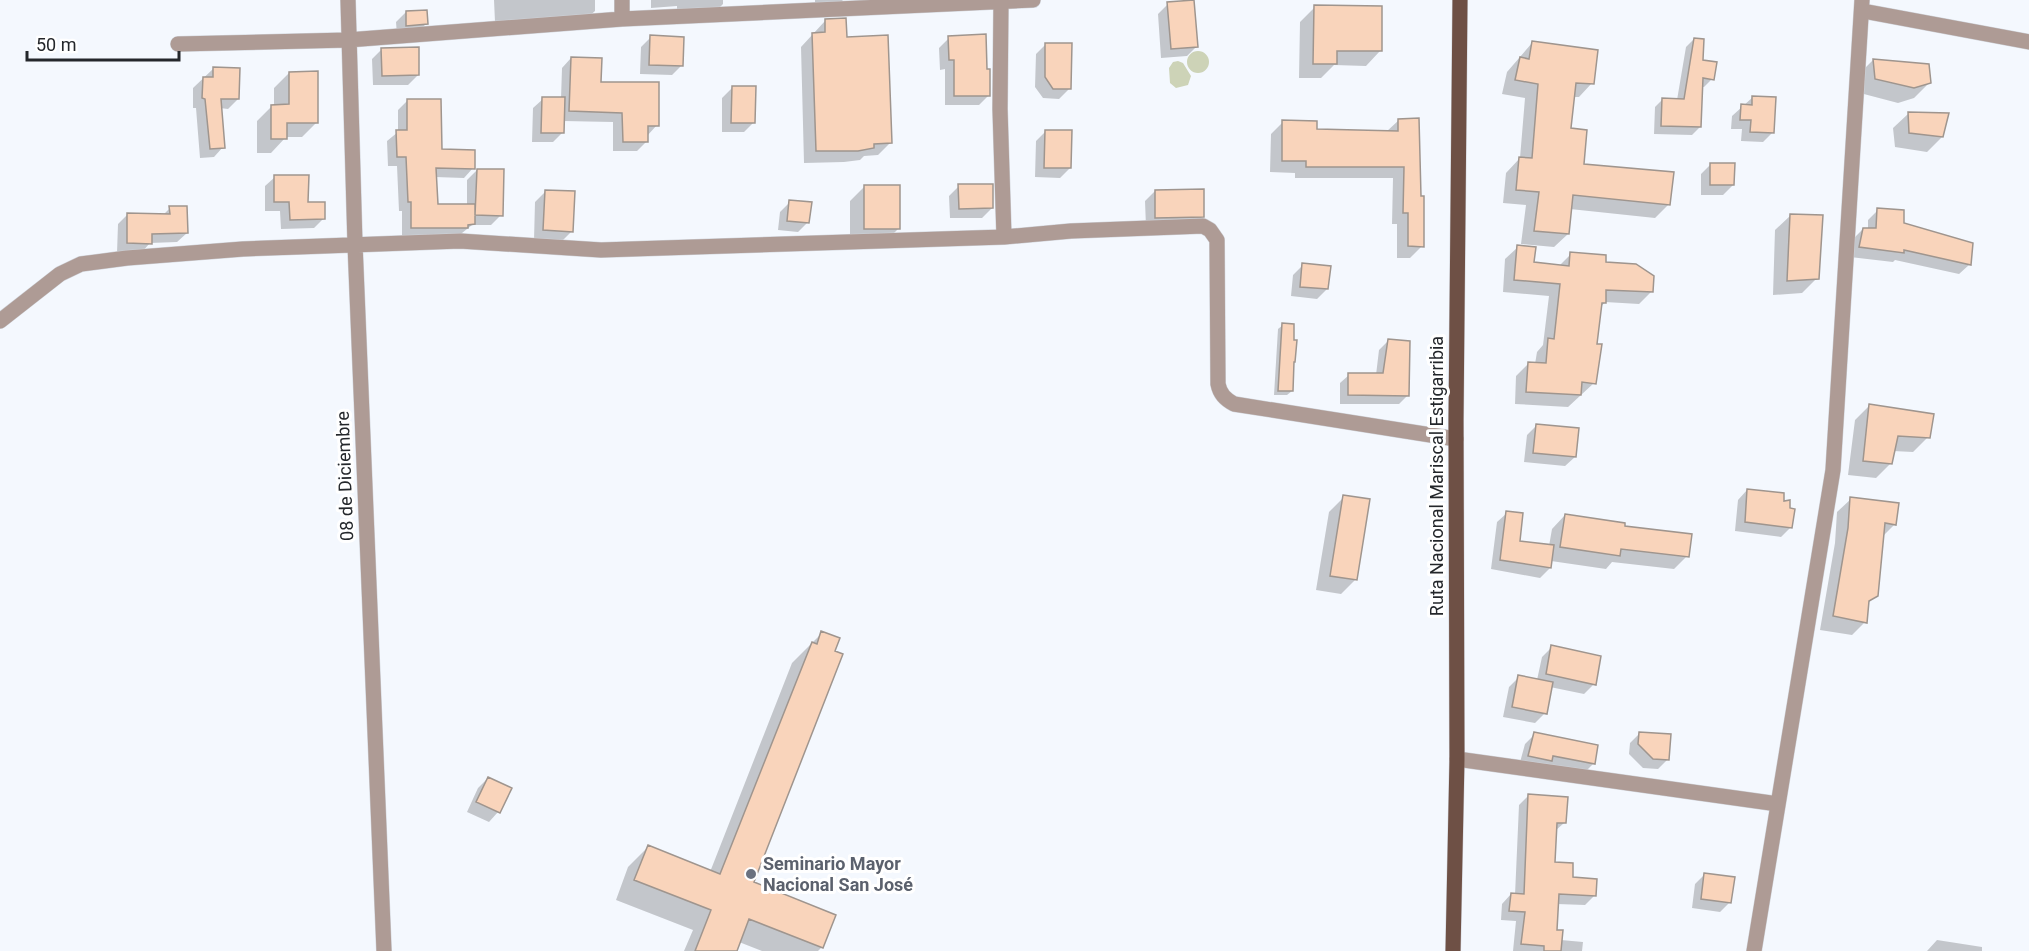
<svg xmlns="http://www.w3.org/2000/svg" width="2029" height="951" font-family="Roboto,sans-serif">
<rect width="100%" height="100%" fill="#f4f8fe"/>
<path fill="#cdd3b7" d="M1187 62a11 11 0 1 1 22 0a11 11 0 1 1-22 0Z
M1178,61L1183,63L1191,76L1188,85L1176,88L1170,83L1169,68L1173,62Z"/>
<path fill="#0003" d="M494,0H595V11L585,20L495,22Z
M651,0H723V4L713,14L677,15V6L651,8Z
M815,0H843L835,8L815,9Z
M1168,4L1197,46L1187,56L1161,58L1158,14Z
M1315,7L1380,51L1366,66L1334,65L1321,78H1299L1300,22Z
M406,12L426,24L416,33L397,35L396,22Z
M825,21L846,38L890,143L878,155L864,156L860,160L844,162L804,163L801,47Z
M651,37L682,65L672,75L640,74L641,47Z
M949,38L986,71L989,95L979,105H945V69L940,70L939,48Z
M1694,39L1702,61L1712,79L1704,87H1701L1700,127L1692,135L1654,134L1655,107L1663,99L1677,100L1686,47Z
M1532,43L1592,83L1579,97H1573L1569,130L1582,165L1669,204L1655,218L1570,209L1568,234L1554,247L1521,244L1526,205L1503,203L1506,173L1520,158L1525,98L1502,94L1507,72Z
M1046,44L1069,89L1059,99L1043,98L1035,87L1036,54Z
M382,49L418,75L408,85H373L372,59Z
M571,58L600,83L657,125L647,136V141L637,151H613V122L563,121V132L553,142H532L533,108L543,99H561L562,68Z
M1873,60L1929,83L1914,98L1898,103L1860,93L1858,75Z
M214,68L238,99L228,109L220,108L223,147L214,157L200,158L196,108H193V88Z
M289,73L317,122L302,137H286L271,153H257V121L272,106H274V88Z
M732,88L754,122L744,132H722V98Z
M1753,97L1773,132L1763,142L1741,141L1742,129H1731L1732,116Z
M407,101L441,151L473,168L464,178L435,177L437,205H467V180L477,170L501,215L491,225H472L457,237H402V211H399L397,166H388L387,141L398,132V110Z
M1908,114L1942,137L1927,152L1895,147L1893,128Z
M1399,120L1419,197L1422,246L1410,258H1397V224H1392L1393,178H1295V173L1270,172L1271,134L1283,122L1315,131L1386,132Z
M1046,131L1070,168L1060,178L1035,177L1036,141Z
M1711,164L1733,185L1723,195H1701V174Z
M275,177L324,218L314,228L281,229L280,211H265V186Z
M865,186L898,229L883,244H850V201Z
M959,186L992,208L982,218H950L949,196Z
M1155,191L1203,216L1193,226L1146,227L1145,201Z
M545,192L572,231L562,241L534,240L535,202Z
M790,202L808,222L798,232L778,230L780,212Z
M170,208L187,233L177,242L150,243L141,253H117L118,224L128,214L163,215Z
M1878,210L1902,224L1969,265L1959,274L1895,260L1893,262L1850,257L1853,239L1863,229H1868V220Z
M1790,216L1817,278L1802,293L1773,295L1775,230Z
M1518,247L1533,264L1559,266L1571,254L1605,264L1652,291L1639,304L1605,302L1600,308L1595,345L1594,383L1568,407L1515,404L1516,376L1529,363L1535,364L1537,352L1543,345L1549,296L1503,292L1505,259Z
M1303,265L1327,289L1317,299L1291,296L1293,275Z
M1283,325L1294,361L1292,391L1287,395H1274L1278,329Z
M1388,341L1408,395L1399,404H1340V383L1349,375H1376L1379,350Z
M1870,405L1928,437L1913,452L1893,451L1891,463L1876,478L1848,475L1855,420Z
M1536,426L1575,457L1565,466L1524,462L1527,435Z
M1747,490L1791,527L1781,537L1735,531L1738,500Z
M1344,497L1356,579L1341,594L1316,590L1329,512Z
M1851,499L1895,524L1882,537L1877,595L1867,604L1865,622L1852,635L1820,630L1835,543L1837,512Z
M1507,513L1518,542L1549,546L1552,529L1565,515L1623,527L1687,556L1674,569L1612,562L1606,569L1551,561L1550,568L1540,578L1491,569L1497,522Z
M822,633L752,883L822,947L818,951H762L739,942L735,951H684L693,930L616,900L628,867L648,847L710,872L792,663Z
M1552,647L1594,684L1584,694L1550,687L1545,713L1535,723L1503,717L1509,687L1519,677L1537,680L1542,657Z
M1640,733L1668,759L1658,769L1643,768L1629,754L1630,743Z
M1535,734L1594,763L1584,773L1519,766L1525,744Z
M488,778L510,789L498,812L489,822L467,812L478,788Z
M1529,795L1564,823L1555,831L1553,863L1594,896L1585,905L1557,904L1555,931L1561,940L1583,942L1582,951H1513L1516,921L1501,920L1502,904L1511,894L1515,895L1519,805Z
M1705,874L1730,902L1720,912L1692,908L1695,884Z
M1937,940L1982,947V951H1927Z"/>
<path fill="#f9d4bb" stroke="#9f958e" stroke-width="1.5" d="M1194,0L1198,47L1171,49L1167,2Z
M1314,5L1382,6V51H1337V64H1313Z
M427,10L428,24L406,26V11Z
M846,18L847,37L888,35L892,143L874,144V148L858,151H816L812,33L825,32V19Z
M986,34L987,69H990V96H954V60H949L948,36Z
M650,35L684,37L683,66L649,65Z
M1694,38L1704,39L1703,60L1717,62L1714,80L1703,78L1701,127L1661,126L1662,98L1684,99Z
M1532,41L1598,50L1594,84L1576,83L1571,128L1587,130L1584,164L1674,172L1670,205L1573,195L1569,234L1534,231L1539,192L1516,190L1519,157L1532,158L1538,84L1515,80L1520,57L1529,59Z
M1045,43H1072L1071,89H1053L1045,77Z
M419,47V75L382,76L381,48Z
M571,57L602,58L601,82H659V126H648V142H623L622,113L569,111Z
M1873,59L1929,64L1931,83L1914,88L1875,79Z
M213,67L240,68L239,99H221L225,148L210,149L205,99L202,98L203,77H213Z
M318,71V123H287V139H271V105L289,104V72Z
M732,86H756L755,123H731Z
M1752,96L1776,97L1774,133L1750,132L1751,120H1740L1741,104L1752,105Z
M542,97H565L564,133H541Z
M407,99H441L442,149L475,150V169L436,168L438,204H475V224L468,225V228H411V202H408L406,157H397L396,130H407Z
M1908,112L1949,113L1943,137L1909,133Z
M1419,118L1421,196H1424V247L1408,246V213H1403L1404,167H1306V161H1282V120L1317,121V129L1398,131V119Z
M1045,130H1072L1071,168H1044Z
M1710,163H1735L1734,185H1710Z
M477,169H504L503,216L475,215Z
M274,175H309L308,202H325V219L290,220L289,202H274Z
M958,184H993V208L959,209Z
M864,185H900V229H864Z
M1204,189V217L1155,218V190Z
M545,190L575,191L573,232L543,230Z
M789,200L812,202L809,223L787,221Z
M169,206H187L188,233L152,234V244L127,243V213L170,214Z
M1877,208L1904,210V223L1973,243L1971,265L1904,250V253L1859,247L1863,228H1876Z
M1790,214L1823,215L1819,279L1787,281Z
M1517,245L1536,247L1534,262L1569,266L1570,252L1606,255V262L1636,264L1654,276L1653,292L1606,290V303H1602L1597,344H1602L1596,384L1582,382L1581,395L1526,392L1528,362L1546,363L1548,338L1554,339L1560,284L1514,280Z
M1302,263L1331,266L1328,289L1300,287Z
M1282,323L1294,324V340H1297L1295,362H1294L1293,391H1278Z
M1388,339L1410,341L1409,396L1348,395V373H1383Z
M1869,404L1934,414L1930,438L1898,436L1892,464L1863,461Z
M1536,424L1579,428L1576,457L1533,453Z
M1747,489L1784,493V501L1790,500V508L1795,509L1792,528L1745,522Z
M1343,495L1370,499L1357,580L1330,576Z
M1850,497L1899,503L1896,525L1885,523L1878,596L1869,601L1867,623L1833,616L1848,528Z
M1506,511L1523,513L1520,541L1554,545L1551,568L1500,560Z
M1565,514L1625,523V526L1692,534L1689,557L1621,549L1620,556L1560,547Z
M821,631L840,638L835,651L843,654L754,882L836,915L823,948L749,919L737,951H695L711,910L634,880L648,845L720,874L812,642L817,644Z
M1551,645L1601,656L1596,685L1546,674Z
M1518,675L1553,682L1547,714L1512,707Z
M1534,732L1598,745L1595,764L1553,756L1552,761L1528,756Z
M1639,732L1671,734L1669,760L1653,759L1638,744Z
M488,777L512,788L500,813L476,802Z
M1528,794L1568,797L1566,823H1557L1555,862L1573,863V877L1597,879L1596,896L1559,894L1557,930H1563L1561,951H1544V946L1521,944L1525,912L1509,911L1511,893L1524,894Z
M1704,873L1735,877L1731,903L1701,899Z"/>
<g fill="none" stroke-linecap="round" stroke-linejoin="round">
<defs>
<path id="minor" d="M348,0L355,244L384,951
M1001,2L1000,109L1004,237
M1863,11L2029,42
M622,19V0
M178,44L348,40L622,19L1033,0
M0,321L60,274L81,264L127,258L243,249L460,241L601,250L1004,237L1071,231L1203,226L1210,230L1217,240L1218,384C1220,394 1225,399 1234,404L1456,439
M1457,759L1778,804
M1754,951L1833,470L1862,0"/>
<path id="primary" d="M1453,951L1457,759L1456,420L1460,0"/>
</defs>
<use href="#minor" stroke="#cfd2d8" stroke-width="16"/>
<use href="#primary" stroke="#cfd2d8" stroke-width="16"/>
<use href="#minor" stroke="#ae9b95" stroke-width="15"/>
<use href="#primary" stroke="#6e5045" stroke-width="15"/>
</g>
<circle fill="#6b7280" stroke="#fff" stroke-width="2" cx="751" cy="874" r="6"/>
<g text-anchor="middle" stroke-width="6" stroke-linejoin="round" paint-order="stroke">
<g font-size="18" fill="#24272b" stroke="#fff">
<text transform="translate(345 476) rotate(-92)" y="6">08 de Diciembre</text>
<text transform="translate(1437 476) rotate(-90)" y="6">Ruta Nacional Mariscal Estigarribia</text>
</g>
<g font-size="18" font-weight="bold" fill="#5b616d" stroke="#fff" text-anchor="start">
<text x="763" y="870">Seminario Mayor<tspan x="763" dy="21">Nacional San José</tspan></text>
</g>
</g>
<path d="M27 51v9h152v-9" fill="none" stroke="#24272b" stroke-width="3"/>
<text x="36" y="51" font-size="18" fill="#24272b" stroke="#ffffff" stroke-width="4.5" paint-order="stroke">50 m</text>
</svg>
